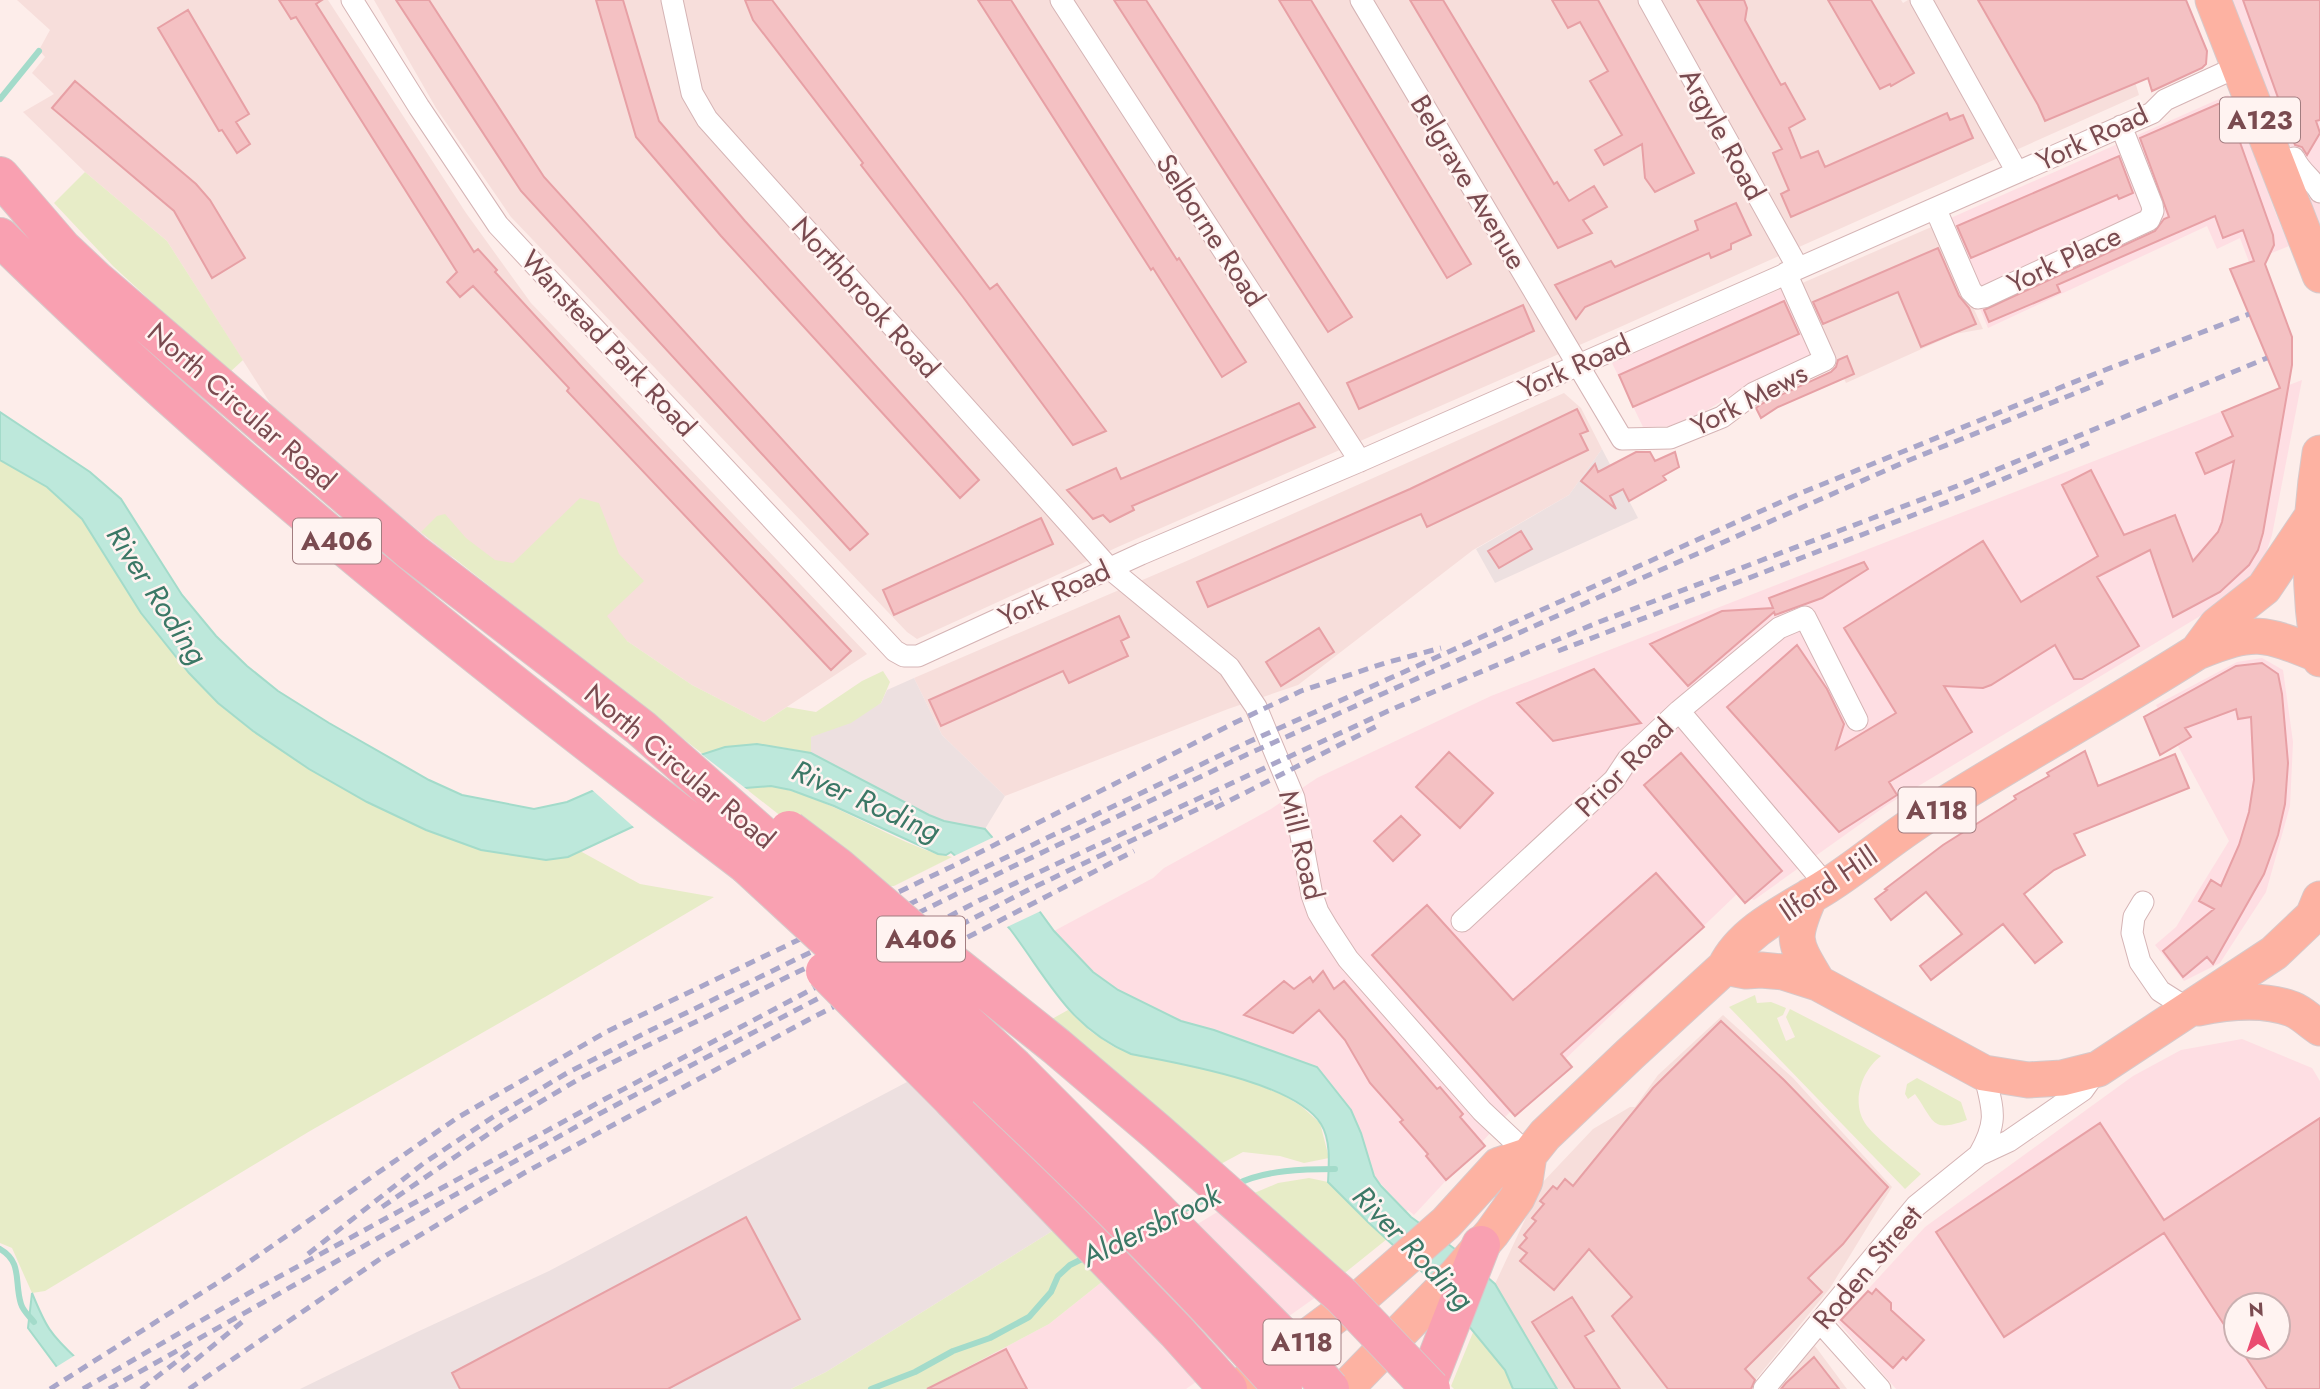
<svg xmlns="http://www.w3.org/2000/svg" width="2320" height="1389" font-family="Jost,sans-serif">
<rect width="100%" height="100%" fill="#fdedea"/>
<path fill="#f7dedb" d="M17,0H328L466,213L531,303L867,654L764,722L692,685L627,641L448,555L277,414L167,241L85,172L23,112L54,94L32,73L45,57L39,50L50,30Z
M374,0H1901L1903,3L1908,0H2018L2128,59L2139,95L1591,340L1120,546L917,639L907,632L511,217L436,108Z
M1936,225L1983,329L1955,334L1846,383L1800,284Z
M1564,393L1581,408L1602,449L1569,495L1473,550L1298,685L1228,709L1005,796L942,735L914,678L1189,560Z
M1723,1015L1793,1078L1892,1187L1830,1288L1748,1389H1557L1495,1284L1542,1183L1593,1129L1630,1107H1635L1658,1075Z
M1815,1346L1847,1389H1774Z"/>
<path fill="#fedee3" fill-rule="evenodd" d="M2232,0H2320V230Z
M2228,95L2235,101L2274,209L2289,246L2249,262L2240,238L2217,249L2207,226L1988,328L1944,221Z
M1788,286L1815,356L1744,387L1682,426L1643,427L1612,363Z
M2302,380L2272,535L2265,556L2255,572L2230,598L1887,805L1754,900L1738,893L1506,1116L1414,1215L1408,1210L1406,1212L1374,1176L1351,1110L1317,1067L1214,1030L1181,1021L1152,1008L1118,990L1093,972L1054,931L1153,878L1164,868L1271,809L1317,778L1491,696Z
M2262,658L2283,670L2293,742L2290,806L2266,892L2220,963L2184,981L2155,945L2176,927L2229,841L2156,705L2237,662Z
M2242,1039L2312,1068L2320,1081V1389H1896L1838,1322L1925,1227L2133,1076L2181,1050ZM2236,1305H2278V1347H2236Z
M1224,1208L1316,1297L1186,1389H926L1049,1324L1103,1281Z"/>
<path fill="#ede0e0" d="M1602,449L1638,518L1495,583L1476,549L1569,495Z
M914,678L942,735L1005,796L985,829L944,821L929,815L811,753V737L881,703L887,690Z
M907,1082L1054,1230L826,1372L791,1389H300L417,1332L549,1271Z"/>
<path fill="#e7ecc7" d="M85,172L167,241L243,360L229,373L113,266L54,203Z
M0,412L90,472L121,499L182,595L216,636L247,666L278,691L329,723L429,780L462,795L493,803L640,884L714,897L545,997L310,1131L45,1291L32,1293L12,1248L0,1243Z
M580,498L599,503L619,554L644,581L607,616L627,641L692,685L764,722L787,707L816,712L862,681L883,671L890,682L881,703L851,723L811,737V753C771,744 744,740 704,755L421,532L437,516L445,514L466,538L495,560L513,563Z
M771,786C831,798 880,835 937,854C942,856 947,855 952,857L894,886L871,887L745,788Z
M1755,995L1757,1003L1771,1002L1786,1008L1783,1015L1777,1018L1786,1041L1795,1037L1786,1017L1790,1009L1881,1056C1861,1071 1850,1104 1867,1126C1879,1141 1905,1160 1921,1174L1905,1189L1729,1007Z
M1068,1010L1090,1031L1114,1047L1243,1079L1283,1095L1301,1106L1320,1123L1329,1158L1304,1163L1280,1156L1243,1152L1217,1166L1043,1024Z
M1917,1078L1961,1102L1967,1120C1931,1133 1935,1122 1915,1094L1908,1099L1905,1094L1907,1084Z
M1309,1178L1328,1182L1387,1239L1341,1276L1252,1194L1278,1183Z
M1054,1230L1103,1281L1049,1324L926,1389H791L826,1372Z
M1474,1330L1505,1370L1513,1389H1454L1451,1386Z"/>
<path fill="#bde8db" stroke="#a3dbca" stroke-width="2" d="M0,412L90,472L121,499L182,595L216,636L247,666L278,691L329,723L429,780L462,795L534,809L567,802L599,788L725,747L757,744L811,753L929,815L944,821L985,829L992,837L1026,899L1040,912L1054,931L1093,972L1118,990L1181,1021L1214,1030L1317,1067L1351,1110L1361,1133L1374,1176L1381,1186L1411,1217L1459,1252L1495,1284L1557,1389H1513L1505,1370L1431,1280L1369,1223L1328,1182C1329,1164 1331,1140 1321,1124C1295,1082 1177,1063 1131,1054C1069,1028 1048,979 1010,929C1004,922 997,917 992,909C980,891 968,866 951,852L946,855L938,854L834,806L791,790L771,786L745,788L660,814L568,857L546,860L481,850L426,830L367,802L309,769L253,731L218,703L189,673L141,613L82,519L47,487L0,460Z
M32,1293C46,1327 50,1334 77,1359L60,1371L28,1328Z"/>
<path fill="#fdedea" d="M700,753L749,791L661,818L637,830L590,788Z
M996,836L1029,897L1043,910L1005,928L992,916L971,880L952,857Z
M77,1354L106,1387V1389H72L53,1369Z"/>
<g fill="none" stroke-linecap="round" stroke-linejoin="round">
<path stroke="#a3dbca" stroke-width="6" d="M0,99L39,51
M1237,1184C1266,1170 1303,1169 1335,1169
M1177,1213L1211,1197
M0,1249C23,1262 14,1283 21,1304C23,1311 30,1317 34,1322
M871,1389L915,1372L953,1351L990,1338L1029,1317L1051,1292L1058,1276L1070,1265L1088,1256"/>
</g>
<path fill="#f4c1c3" stroke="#e7a0a5" stroke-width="2" d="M279,0H322L316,4L474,252L478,249L497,270L495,272L582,367L851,651L831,670L567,391L569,388L473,286L460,297L447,282L457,272L296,17L291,19Z
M396,0H429L544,177L868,534L850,550L521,191Z
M596,0H623L659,121L745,221L979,480L960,498L721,236L636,137Z
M745,0H772L990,289L997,284L1106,431L1073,445L963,297L861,165L863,163L753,20Z
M978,0H1011L1177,260L1179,258L1246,362L1222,377L1153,268L1151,270Z
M1114,0H1146L1352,317L1328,332Z
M1279,0H1311L1471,264L1447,278Z
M1410,0H1443L1554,184L1557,182L1569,201L1594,186L1607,207L1583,220L1592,233L1558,248Z
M1552,0H1598L1694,173L1655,192L1645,178L1642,144L1604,165L1595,150L1622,135L1590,81L1608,71L1580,22L1568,28Z
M1697,0H1744L1747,8L1745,20L1781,85L1785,83L1805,119L1789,128L1801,158L1818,151L1825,167L1947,113L1950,120L1963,115L1973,138L1791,217L1781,194L1789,190L1773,153L1782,149Z
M1828,0H1871L1914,73L1891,86L1890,84L1880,89Z
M1978,0H2186L2207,51L2206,64L2202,68L2152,91L2148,78L2045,121L2038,105Z
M2243,0H2320V120L2316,121L2320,133L2307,155L2302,147L2295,145Z
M188,10L249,114L236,122L250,144L237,153L222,130L219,131L158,28Z
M75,81L196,184L210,200L245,258L212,278L174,211L52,108Z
M2226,103L2273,235L2274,245L2265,264L2292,337V365L2263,533L2258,550L2249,565L2220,592L2173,617L2150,550L2097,577L2139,646L2082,679H2074L2055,645L1991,685L1983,688L1944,686L1972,732L1889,782L1897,795L1839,832L1727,707L1797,645L1827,689L1844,724L1836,749L1896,713L1844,628L1983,541L2021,602L2098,556L2062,485L2091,470L2124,535L2175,515L2193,561L2218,532L2222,522L2234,461L2205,474L2196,453L2233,436L2222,412L2280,388L2230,269L2254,261L2243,230L2223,238L2215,216L2057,285L2060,292L1989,322L1984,310L2155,231L2164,219L2169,217L2140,138L2218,104Z
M2119,156L2133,193L2119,199L2117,195L1971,258L1957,226Z
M1736,203L1751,235L1731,244V249L1711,258L1709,253L1585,307L1576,319L1555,285L1611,261L1615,267L1698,230L1695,221Z
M1938,248L1959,296L1969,308L1976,324L1921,347L1898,292L1823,324L1813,302Z
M1784,301L1799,334L1633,407L1619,375Z
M1523,305L1534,331L1359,409L1347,383Z
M1847,356L1854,374L1778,407L1761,418L1756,408L1761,404L1831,372L1836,367L1838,360Z
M1299,403L1315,427L1132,506L1134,510L1110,522L1103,515L1093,519L1067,490L1116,468L1121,479Z
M1577,409L1588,431L1580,434L1588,450L1427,527L1421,514L1208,607L1197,582L1410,489Z
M1636,452H1650L1655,461L1675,452L1679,467L1663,476L1666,480L1629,501L1623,489L1610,496L1616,509L1581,481L1595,464L1598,472Z
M1041,518L1053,544L894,615L883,590Z
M1521,531L1532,549L1499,568L1488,551Z
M1864,562L1868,569L1822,598L1775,615L1774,612L1688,686L1650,644L1722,611L1773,608L1769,598Z
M1119,616L1129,637L1121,641L1128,656L1069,683L1063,671L941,726L929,700Z
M1319,628L1334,652L1281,686L1266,662Z
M2262,663L2278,674L2282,694L2288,763L2285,804L2278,835L2264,874L2213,964L2207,957L2183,977L2163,951L2214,909L2199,901L2211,880L2221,886L2239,845L2249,812L2254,780L2251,717L2238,719L2236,709L2185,728L2191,737L2160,755L2144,717L2236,666Z
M1594,669L1641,723L1553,741L1517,703Z
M2085,751L2098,786L2175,754L2189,788L2074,834L2085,855L2054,870L2024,894L2062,942L2035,963L2003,924L1931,980L1920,966L1962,934L1926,892L1891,920L1875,899L1887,890L1885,889L1943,845L2016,799L2014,796L2049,776L2047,773Z
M1449,752L1493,793L1460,828L1416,787Z
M1681,753L1782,871L1745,903L1644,785Z
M1401,816L1420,835L1393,861L1374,841Z
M1656,873L1704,927L1561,1054L1572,1067L1515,1116L1372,955L1427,905L1513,1000Z
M1323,971L1334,989L1344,981L1437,1089L1440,1087L1463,1114L1460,1117L1485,1146L1446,1180L1426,1156L1428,1154L1400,1122L1403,1120L1370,1083L1345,1040L1319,1010L1293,1033L1244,1015L1284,981L1294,989L1310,977L1313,982Z
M1721,1021L1784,1080L1888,1187L1843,1244L1808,1278L1822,1292L1745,1369L1755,1380L1751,1389H1668L1612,1316L1632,1297L1589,1249L1554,1290L1520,1261L1527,1253L1519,1247L1527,1238L1524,1235L1536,1221L1532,1218L1544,1204L1540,1201L1553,1186L1557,1189L1565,1179L1573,1186L1653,1088Z
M2320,1118V1389H2267L2239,1347H2278V1305H2236V1343L2164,1233L2004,1337L1936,1232L2100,1123L2164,1220Z
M746,1217L800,1319L668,1389H460L452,1373Z
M1876,1289L1891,1303V1310L1924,1340L1906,1360L1903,1357L1893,1368L1841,1320L1868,1291L1872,1294Z
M1572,1297L1594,1331L1585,1336L1620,1389H1575L1532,1322Z
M1006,1349L1027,1389H927Z
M1814,1357L1839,1389H1781L1786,1383Z"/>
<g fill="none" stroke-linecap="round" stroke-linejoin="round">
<defs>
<path id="street" d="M352,0L419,107L498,225L895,651L904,656H918L1141,554L1360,461L2152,113L2165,100L2239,66
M672,0L692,93L707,119L1109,568L1229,667L1256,707L1294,798L1312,895L1318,912L1327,927L1348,959L1401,1019L1482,1111L1529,1155
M1061,0L1360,461
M1361,0L1622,439L1670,438L1722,417L1754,393L1825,360L1786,273
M1649,0L1798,268
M1921,0L2017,172
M2294,158C2300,172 2313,179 2320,192
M1936,210L1971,291L1978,298L1984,297L2149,220L2153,211L2152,205L2121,126
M1679,711L1779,628L1805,617L1857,720
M2143,902L2134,917L2132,933L2140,962L2160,991L2190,1010
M1462,921L1614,780L1628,759L1679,711L1827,886
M1979,1155C1999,1120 1993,1110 1984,1073
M1820,1322L1880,1389
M1764,1389L1916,1206L1979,1155L2009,1141L2083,1090L2098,1069"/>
<path id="primary" d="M2213,0L2320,275
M2320,453C2309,520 2308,592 2320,659
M2197,652C2254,629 2263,632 2319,655
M1810,896C1790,941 1794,942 1818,983
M1725,967L1746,971L1761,970L1783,972L1818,983L1984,1073L2028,1080L2062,1078L2098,1069L2274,953L2313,916L2320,899
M2198,1008C2228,1002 2262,998 2292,1009C2302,1013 2311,1022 2320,1028
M1237,1389L1366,1293L1446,1223L1499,1165L1529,1155
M1345,1389L1456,1275L1492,1233L1517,1198L1525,1181L1529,1155L1545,1135L1630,1054L1725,967C1743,929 1793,908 1827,886C1860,865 1890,839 1923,818C2013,761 2107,709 2197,652L2217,625L2264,588L2313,515"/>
<path id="highway" d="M0,176L62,248L97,281L412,552L641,728L770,842
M0,237C232,465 488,668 747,865
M954,1101L1176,1331L1228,1389
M1425,1389L1481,1245"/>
</defs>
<use href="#street" stroke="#d5b4b5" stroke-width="23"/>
<use href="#primary" stroke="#d7c9ca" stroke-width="37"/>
<use href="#highway" stroke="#d7c9ca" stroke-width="40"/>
<use href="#street" stroke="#fff" stroke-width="21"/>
<use href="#primary" stroke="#fdb2a2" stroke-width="35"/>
<use href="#highway" stroke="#f9a0b1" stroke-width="38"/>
<path stroke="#a9a6c9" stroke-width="5" stroke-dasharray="10 7" stroke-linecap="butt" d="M1558,651L1963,496L2089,443
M1215,808L1379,725
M382,1207L503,1124L579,1079L1016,865L1248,754L1597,598L1907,461L2103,382
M308,1254L424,1163L493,1117L567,1073L649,1031L965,877L1244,744L1801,493L2069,384L2249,314
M182,1371L242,1322
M50,1389L233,1273L457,1118L606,1032L957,864L1234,723L1301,691L1385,663L1441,648
M83,1389L249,1293L605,1099L980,900L1024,879L1388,711L1599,622L1957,486L2267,358
M109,1389L599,1114L794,1011L1030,889L1221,798
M141,1389L189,1352
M189,1389L380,1259L524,1173L808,1020L1134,851"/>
<defs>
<path id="highway-bridge" d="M789,830L838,867L922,939L1056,1046L1157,1132L1342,1296L1431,1389
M773,845L1014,1067L1291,1345L1330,1389
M747,865C930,1035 1117,1202 1283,1389
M825,971L954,1101"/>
</defs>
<use href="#highway-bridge" stroke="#d7c9ca" stroke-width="40" stroke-linecap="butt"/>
<use href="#highway-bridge" stroke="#f9a0b1" stroke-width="38"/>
</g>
<g text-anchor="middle" stroke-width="5" stroke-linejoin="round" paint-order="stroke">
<g fill="#fff3f1" stroke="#a27d80" stroke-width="2">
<rect x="2220" y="97.5" width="80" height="45" rx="5"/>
<rect x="293" y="518.5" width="88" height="45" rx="5"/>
<rect x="1898.5" y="787.5" width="77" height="45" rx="5"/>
<rect x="877" y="916.5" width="88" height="45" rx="5"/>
<rect x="1263.5" y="1319.5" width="77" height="45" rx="5"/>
</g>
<g font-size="26" font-weight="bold" fill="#7a4b50">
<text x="2260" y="129">A123</text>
<text x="337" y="550">A406</text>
<text x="1937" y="819">A118</text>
<text x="921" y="948">A406</text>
<text x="1302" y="1351">A118</text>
</g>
<g font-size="28" fill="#7a4b50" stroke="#fff3f1">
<text transform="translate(1723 134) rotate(61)" y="10">Argyle Road</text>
<text transform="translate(2092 137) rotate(-25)" y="10">York Road</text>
<text transform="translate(1469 182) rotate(59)" y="10">Belgrave Avenue</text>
<text transform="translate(1211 230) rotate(57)" y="10">Selborne Road</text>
<text transform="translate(2064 259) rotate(-25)" y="10">York Place</text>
<text transform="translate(866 297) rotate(48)" y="10">Northbrook Road</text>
<text transform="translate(609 343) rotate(47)" y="10">Wanstead Park Road</text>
<text transform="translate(1574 366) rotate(-24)" y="10">York Road</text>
<text transform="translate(1749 399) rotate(-27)" y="10">York Mews</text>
<text transform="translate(242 406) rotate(41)" y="10">North Circular Road</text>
<text transform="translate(1054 593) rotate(-25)" y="10">York Road</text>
<text transform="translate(680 766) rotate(40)" y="10">North Circular Road</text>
<text transform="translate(1624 767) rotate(-45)" y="10">Prior Road</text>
<text transform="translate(1302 845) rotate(76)" y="10">Mill Road</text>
<text transform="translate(1828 883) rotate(-34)" y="10">Ilford Hill</text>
<text transform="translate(1867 1267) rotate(-50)" y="10">Roden Street</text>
</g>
<g font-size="30" font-style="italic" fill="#3b7866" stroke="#fff3f1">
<text transform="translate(157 595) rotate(57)" y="10">River Roding</text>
<text transform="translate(866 801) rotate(24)" y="10">River Roding</text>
<text transform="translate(1151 1226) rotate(-26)" y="10">Aldersbrook</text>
<text transform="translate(1413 1248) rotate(46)" y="10">River Roding</text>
</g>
</g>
<g transform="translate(2257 1326) rotate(357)"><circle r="33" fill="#fff3f1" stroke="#cab0b1" stroke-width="2"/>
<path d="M0-5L12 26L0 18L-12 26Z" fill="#ea4c71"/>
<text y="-10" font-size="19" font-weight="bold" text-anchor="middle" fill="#7a4b50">N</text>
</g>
</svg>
